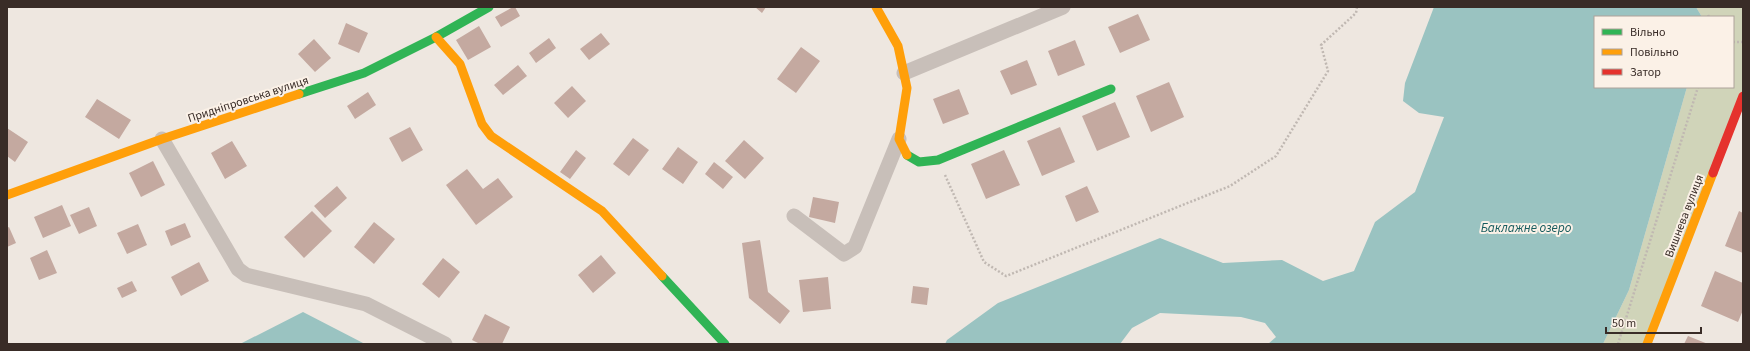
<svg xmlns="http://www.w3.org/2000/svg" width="1750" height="351" font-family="'Source Sans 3',sans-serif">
<rect width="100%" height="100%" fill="#eee7e0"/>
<path fill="#d0d4b9" d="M1696,7H1743V90L1643,344H1603L1629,290L1687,87H1733V17H1702Z"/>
<path fill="#9ac3c1" d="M1434,7H1696L1702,17H1595V87H1687L1629,290L1603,344H1268L1276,337L1265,323L1241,317L1160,313L1132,328L1120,344H945L947,340L998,303L1160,238L1223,263L1282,260L1323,281L1354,271L1375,222L1415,192L1444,117L1419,113L1403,101L1405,83Z
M303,312L365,344H240Z"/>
<path fill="#c4a9a0" d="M513,7H515L520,16L501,27L495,17Z
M755,7H766L762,13Z
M1138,14L1150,40L1120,53L1108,27Z
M346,23L368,33L359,53L338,44Z
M479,26L491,47L468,60L456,40Z
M601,33L610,44L589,60L580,49Z
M549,38L556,48L536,63L529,53Z
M314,39L331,58L315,72L298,54Z
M1075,40L1085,65L1058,76L1048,51Z
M801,47L820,61L796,93L777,79Z
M1027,60L1037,85L1011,95L1000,71Z
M518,65L527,76L503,95L494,85Z
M1169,82L1184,117L1151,132L1136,96Z
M572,86L586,101L568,118L554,103Z
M959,89L969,114L943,124L933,99Z
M368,92L376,105L355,119L347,106Z
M97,99L131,120L119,139L85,117Z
M1115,102L1130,137L1097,151L1082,116Z
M410,127L423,150L402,162L389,138Z
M1060,127L1075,162L1042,176L1027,141Z
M7,128L28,142L15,162L7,156Z
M633,138L649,150L629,176L613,164Z
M744,140L764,158L745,179L725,161Z
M232,141L247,166L225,179L211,153Z
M678,147L698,162L683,184L662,169Z
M576,150L586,158L570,179L560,172Z
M1004,150L1020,185L986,199L971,164Z
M153,161L165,185L141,197L129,173Z
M714,162L733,177L723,189L705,174Z
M467,169L483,189L498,178L513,197L476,225L446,185Z
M337,186L347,198L325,218L314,206Z
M1087,186L1099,212L1076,222L1065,196Z
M813,197L839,202L835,223L809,217Z
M62,205L71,226L43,238L34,217Z
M89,207L97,226L79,234L70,215Z
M312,211L332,231L304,258L284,237Z
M1739,211L1743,213V253L1725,246Z
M374,222L395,239L374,264L354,247Z
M185,223L191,237L171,246L165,231Z
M138,224L147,245L127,254L117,233Z
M9,227L16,243L7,247V228Z
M760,240L768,292L790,311L780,324L749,298L742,243Z
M47,250L57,273L39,280L30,258Z
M601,255L616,273L593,293L578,275Z
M443,258L460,272L439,298L422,284Z
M199,262L209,281L181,296L171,277Z
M1715,271L1743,283V310L1738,322L1701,306Z
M828,277L831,309L803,312L799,280Z
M132,281L137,291L122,298L117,288Z
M913,286L929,288L927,305L911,303Z
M485,314L510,327L502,344H480L472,340Z
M1688,336L1708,344H1684Z"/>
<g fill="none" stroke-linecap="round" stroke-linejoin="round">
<path stroke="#c0b8b2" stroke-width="2.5" stroke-dasharray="2 2" stroke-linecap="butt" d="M1708,15L1709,17
M1733,42H1743
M945,175L984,262L1006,276L1230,186L1276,156L1328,71L1321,45L1356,13L1357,7
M1618,344L1698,87"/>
<path stroke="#c8bfb9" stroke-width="15" d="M904,73L1063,7
M162,139L238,269L246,275L366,304L445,344
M794,216L844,254L855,247L899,139"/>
<path stroke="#30b455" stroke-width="9" d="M299,94L364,73L436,37L489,7
M907,155L919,162L938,160L1111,89
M662,276L725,344"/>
<path stroke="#ff9f0a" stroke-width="9" d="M876,7L898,46L907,88L899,139L907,155
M436,37L460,64L482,124L491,136L602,211L662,276
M7,195L162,139L299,94
M1647,344L1713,173"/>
<path stroke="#e5322d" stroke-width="9" d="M1713,173L1743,96"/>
</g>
<g text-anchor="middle" stroke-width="4" stroke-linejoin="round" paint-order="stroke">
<g font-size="12" fill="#392c27" stroke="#fbf1e7">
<text transform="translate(248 99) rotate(-18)" y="4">Придніпровська вулиця</text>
<text transform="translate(1684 216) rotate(-69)" y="4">Вишнева вулиця</text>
</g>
<g font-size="13" font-style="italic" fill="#185c5e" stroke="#fbf1e7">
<text x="1526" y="232">Баклажне озеро</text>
</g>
</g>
<rect width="1750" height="351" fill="none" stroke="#392c27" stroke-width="16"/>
<rect x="1594" y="16" width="140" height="72" fill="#fbf1e7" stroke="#ada29a"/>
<rect x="1602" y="29" width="20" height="6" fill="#30b455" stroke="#ada29a"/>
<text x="1630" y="36" font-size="12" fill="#392c27">Вільно</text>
<rect x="1602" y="49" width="20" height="6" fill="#ff9f0a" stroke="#ada29a"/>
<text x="1630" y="56" font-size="12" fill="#392c27">Повільно</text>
<rect x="1602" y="69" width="20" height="6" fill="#e5322d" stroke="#ada29a"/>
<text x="1630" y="76" font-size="12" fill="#392c27">Затор</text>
<path d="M1606 327v6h95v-6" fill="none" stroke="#392c27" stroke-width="2"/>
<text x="1612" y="327" font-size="12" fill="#392c27" stroke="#fbf1e7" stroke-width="3" paint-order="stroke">50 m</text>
</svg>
